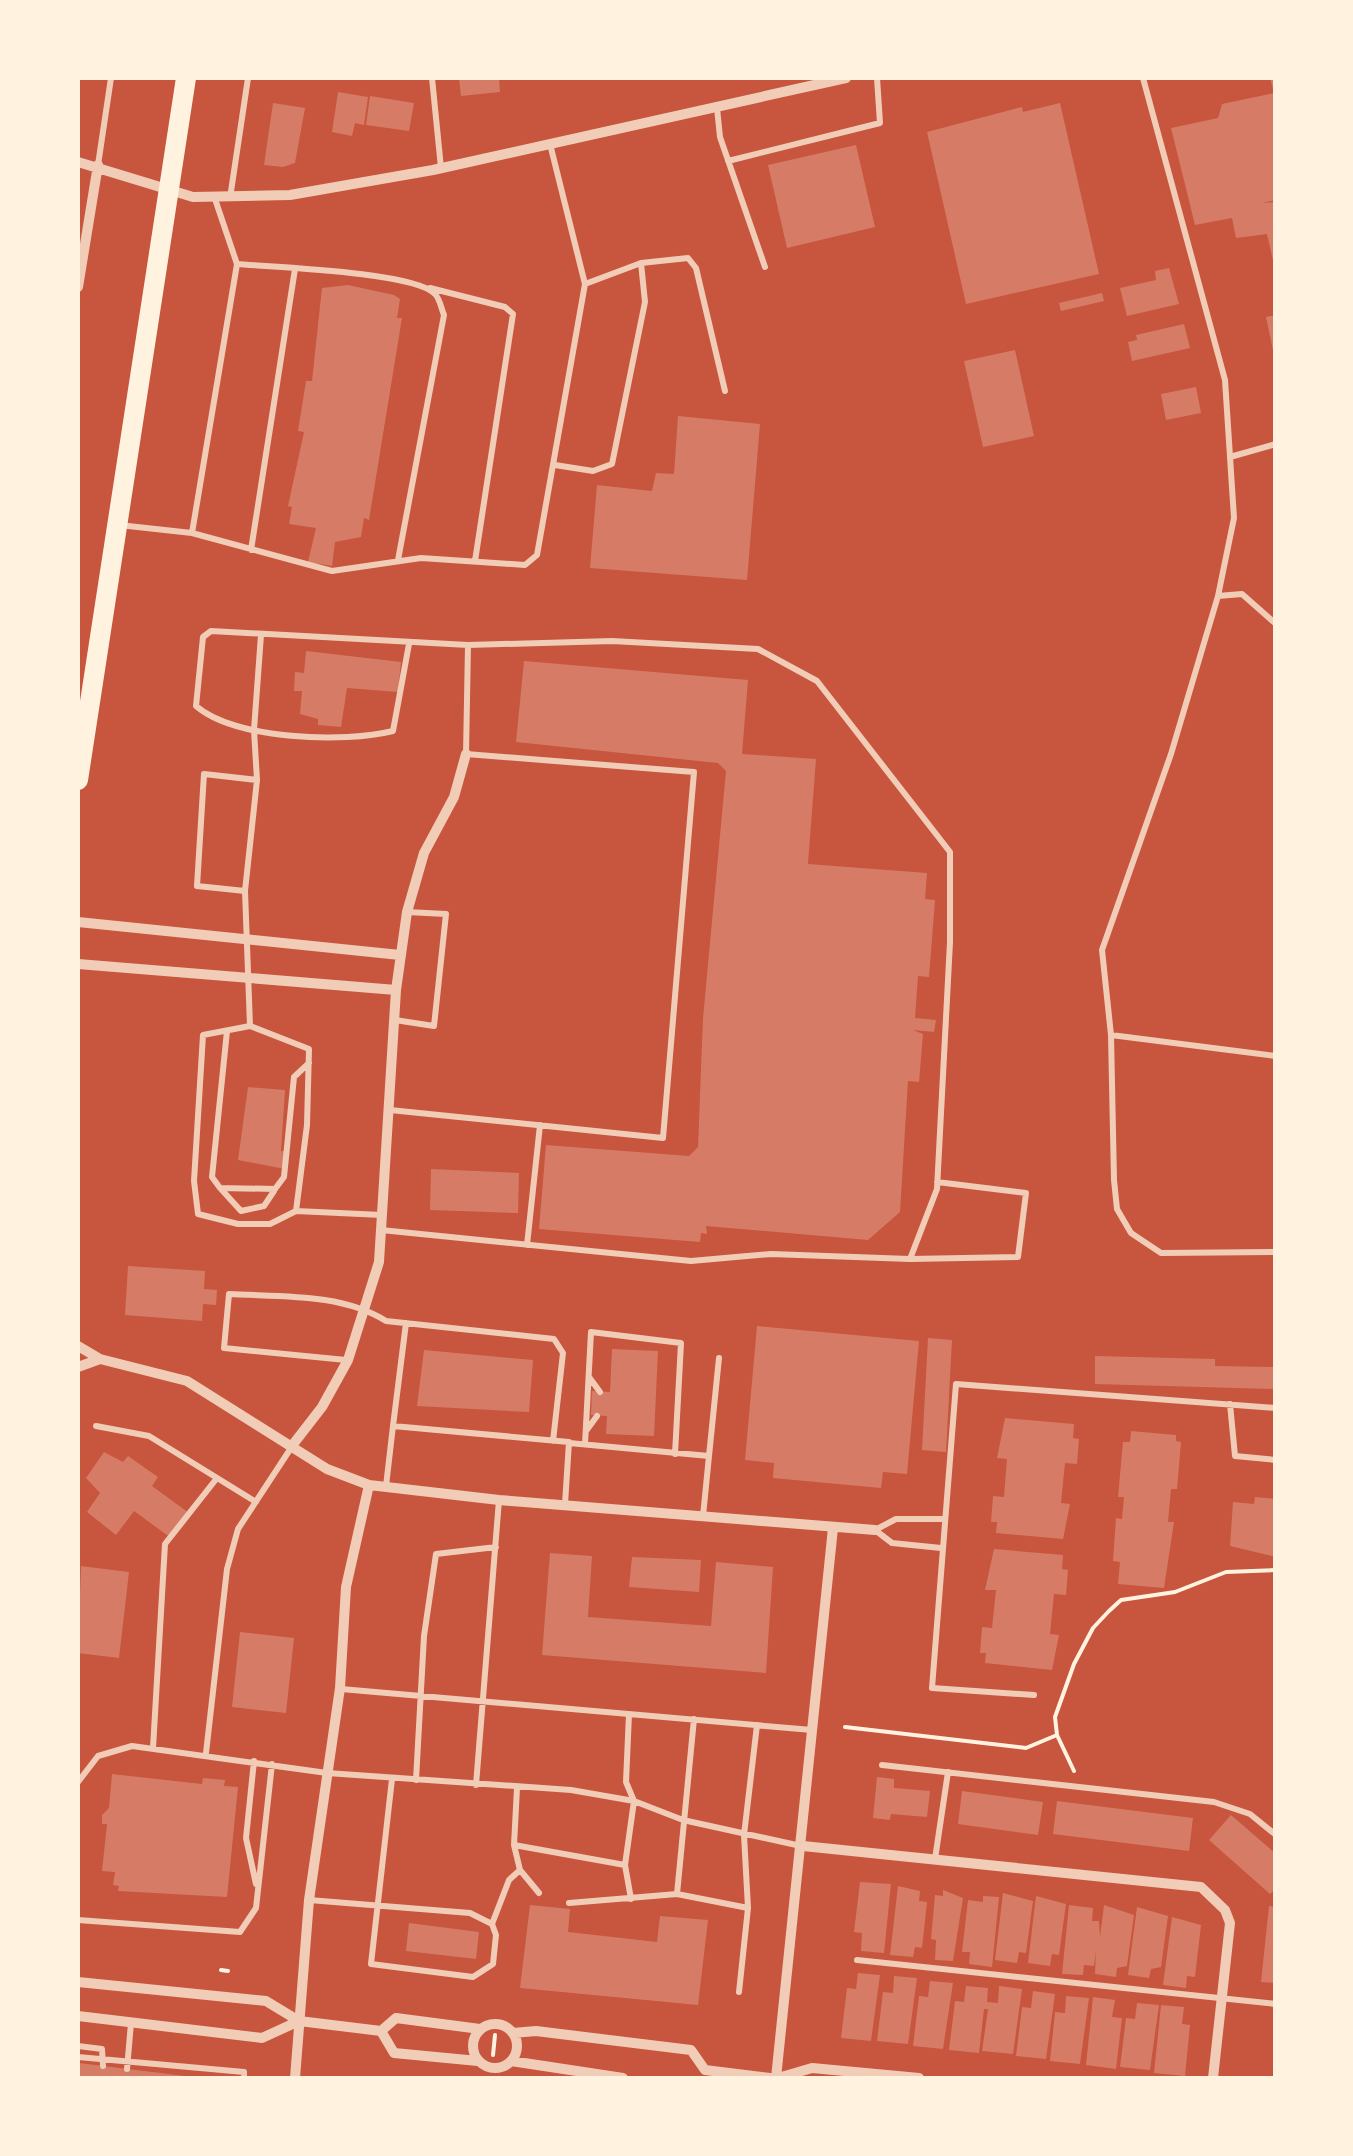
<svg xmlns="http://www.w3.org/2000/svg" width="1353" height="2156" font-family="Roboto,sans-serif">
<rect width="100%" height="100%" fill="#c8553d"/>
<path fill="#d67c66" d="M459,78H499L500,92L461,96Z
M1270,78H1276V200L1262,203L1276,202L1274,265L1267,234L1236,238L1232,218L1195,225L1171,128L1218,118L1222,104L1274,93Z
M338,92L368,97L364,125L355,123L352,136L332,132Z
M370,96L414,103L409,131L366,125Z
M273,103L305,108L295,163L283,167L264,165Z
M1060,103L1099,274L966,304L927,132L1022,107L1023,112Z
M856,145L875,227L787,248L768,165Z
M1169,268L1179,304L1127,316L1120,288L1156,280L1155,271Z
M348,285L394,295L400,299L397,318H402L369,520L364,518L361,537L335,542L332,566L308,562L316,528L289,524L292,507L288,506L304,432L298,431L306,381H312L322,288Z
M1102,293L1104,301L1061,311L1059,303Z
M1276,315V355H1274L1266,317Z
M1184,324L1190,348L1132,361L1128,342L1137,340L1136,335Z
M1015,350L1034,436L983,447L964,361Z
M1196,387L1201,413L1166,420L1161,394Z
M678,416L760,424L747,580L590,568L597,485L652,491L656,473L674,474Z
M306,651L401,662L398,692L347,688L341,727L318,725V719L300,714L302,691H294L295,672L304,673Z
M524,661L748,680L742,754L816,759L808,864L927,873L925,899L935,900L929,977L918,976L915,1018L936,1020L934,1032L913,1030L923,1034L919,1082L908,1081L900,1212L868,1240L706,1226L707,1234L701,1233L700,1242L539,1229L546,1145L689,1156L698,1147L703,1018L726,771L718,763L516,742Z
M248,1087L285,1090L281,1151H286L285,1169L238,1160Z
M431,1169L519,1173L518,1213L430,1210Z
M128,1266L205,1271L204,1289L217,1290L216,1305L203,1304L202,1321L125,1315Z
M757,1326L919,1341L907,1474L883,1472L881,1488L773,1478L774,1463L745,1460Z
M928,1338L952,1340L946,1452L922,1450Z
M612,1349L658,1351L654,1436L606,1434L607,1416L591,1415L592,1391L610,1392Z
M424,1350L533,1360L529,1412L417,1406Z
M1095,1356L1215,1359V1366L1276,1367V1389L1095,1384Z
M1005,1418L1074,1424L1073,1438L1079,1439L1077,1464L1065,1463L1061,1503L1070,1504L1063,1539L996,1533L997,1522H991L993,1496L1004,1497L1007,1459L997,1458Z
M1131,1431L1176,1435V1441L1181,1442L1177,1489H1171L1168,1522H1174L1164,1588L1118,1584L1120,1562L1113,1561L1116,1518L1122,1519L1124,1497H1118L1123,1442H1130Z
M104,1452L123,1462L128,1456L158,1477L152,1486L189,1513L171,1538L134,1511L116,1535L87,1512L100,1493L86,1478Z
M1255,1497L1276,1499V1557L1230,1546L1233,1502L1254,1504Z
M994,1549L1063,1555L1062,1569L1068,1570L1066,1595L1054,1594L1050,1634L1059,1635L1052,1670L985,1663L986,1653H980L982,1627L992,1628L996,1590H985Z
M550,1553L592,1556L588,1617L711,1626L716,1562L773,1567L766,1673L542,1655Z
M632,1557L701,1560L699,1592L629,1587Z
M81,1566L129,1572L119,1658L78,1653Z
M240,1632L294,1638L286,1713L232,1707Z
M112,1774L202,1784L203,1778L225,1780L224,1786L238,1787L227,1897L118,1891L119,1886L113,1885L115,1872L102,1871L107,1824H102V1815L109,1808Z
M877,1777L894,1779V1788L930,1791L927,1817L891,1814L890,1820L873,1818Z
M962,1791L1043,1802L1038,1835L958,1824Z
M1057,1801L1193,1818L1189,1851L1053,1834Z
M1231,1815L1276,1854V1888L1270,1894L1209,1840Z
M860,1882L891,1884L884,1953L861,1951L862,1933L854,1932Z
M898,1886L920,1891L919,1901L927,1902L922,1948L915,1947L913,1957L890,1955Z
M943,1890L963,1898L953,1961L935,1960L936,1940L931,1939L935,1895L943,1896Z
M1003,1893L1033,1901L1026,1953L1019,1952L1017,1963L995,1960Z
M983,1896L999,1897L992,1967L969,1964L970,1952H962L968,1900L983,1902Z
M1036,1896L1066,1904L1059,1955L1052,1954L1050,1966L1028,1963Z
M530,1905L570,1909L568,1932L657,1942L660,1916L708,1920L698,2005L520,1988Z
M1069,1905L1093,1908L1092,1921H1099L1100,1937L1104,1905L1134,1915L1127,1966L1117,1968L1116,1977L1095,1974L1096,1950L1094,1966L1084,1965L1083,1975L1062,1974Z
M1269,1906L1276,1907V1983L1261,1982Z
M1137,1907L1168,1916L1161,1967L1151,1969L1149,1978L1128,1975Z
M1172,1917L1201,1925L1195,1977L1187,1976L1186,1988L1163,1985Z
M409,1923L479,1932L476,1959L406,1951Z
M858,1973L880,1975L871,2041L841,2038L847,1988L856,1989Z
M894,1976L917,1978L908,2044L877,2041L883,1992L893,1993Z
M930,1981L953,1983L943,2049L913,2046L919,1996L928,1997Z
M966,1986L988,1988L987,2002L998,2003L999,1986L1022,1989L1013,2054L982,2051L988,2009H984L979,2053L949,2050L955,2001L964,2002Z
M1033,1991L1055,1994L1046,2059L1016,2056L1022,2007L1031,2008Z
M1066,1996L1089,1998L1080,2064L1050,2061L1055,2012L1065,2013Z
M1093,1997L1115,2000L1112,2017L1122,2018L1116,2069L1086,2065Z
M1137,2003L1159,2005L1150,2070L1120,2067L1126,2018L1135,2019Z
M1161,2005L1184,2007L1182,2024L1190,2025L1185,2076L1154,2073Z
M79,2063L185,2076V2078H78Z"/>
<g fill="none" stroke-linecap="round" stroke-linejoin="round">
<path stroke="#fff3e0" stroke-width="4" d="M845,1727L1026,1748L1057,1735
M1074,1771L1057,1735L1055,1717L1074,1664L1093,1628L1109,1611L1121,1600L1175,1592L1226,1572L1276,1570
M221,1970L228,1971
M493,2055L495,2035"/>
<path stroke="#f1ccb7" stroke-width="6" d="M432,78L441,168
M1143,78L1225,380L1234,518L1218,596L1171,754L1102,950L1111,1035L1114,1180L1117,1209L1131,1233L1161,1253L1276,1252
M717,108L720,137L765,267
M728,161L880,123L877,78
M98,165L111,78
M230,198L248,78
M237,264C272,267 415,272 435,294C440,299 441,308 444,315L398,560
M585,284L641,263L688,258L696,268L725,391
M430,288L505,307L513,314L475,561
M1230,457L1276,444
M555,465L593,471L612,464L645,302L641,263
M119,525L192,533L332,571L421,558L525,565L537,555L585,284L550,144
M192,533L237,264L215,199
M251,550L295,269
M1218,596L1242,594L1276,624
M409,644L393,731C345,743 235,740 196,706L203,637L211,631L468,645
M245,891L197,886L204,774L257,780
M395,1020L434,1026L446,914L407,912
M250,1026L245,891L257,780L254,730L261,635
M227,1031L212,1177L220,1188L275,1189L284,1177L294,1077L309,1063
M1111,1035L1276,1056
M221,1189L241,1211L264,1206L274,1191
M296,1211L307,1125L309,1049L250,1026L203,1035L194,1181L198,1214L238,1224H270L296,1211L382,1215
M381,1230L691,1261L771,1254L910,1259L937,1189L950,942V852L817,681L758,649L612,641L468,645L466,754L694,772L663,1138L390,1110
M527,1245L540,1125
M910,1259L1018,1257L1026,1193L937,1182
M346,1360L224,1348L229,1294C281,1297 341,1293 386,1321L554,1339L563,1353L553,1441
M589,1377L600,1392
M1230,1404L1235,1456L1276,1460
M96,1426L149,1436L256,1502
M393,1426L406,1323
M586,1431L597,1416
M569,1443L709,1456L719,1358
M585,1444L591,1332L681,1343L675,1454
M386,1486L393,1426L569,1442L565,1504
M703,1516L709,1456
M941,1548L892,1543L875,1530L896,1519H941
M341,1689L812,1730
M1034,1695L932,1688L956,1384L1276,1408
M629,1714L626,1782L634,1801L625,1865L631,1899
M694,1719L677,1894L748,1908
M153,1748L165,1544L217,1478
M206,1753L227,1569L238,1529L291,1448
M254,1761L246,1838L256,1884
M882,1765L1214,1802L1250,1814L1276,1835
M416,1780L424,1636L436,1554L496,1547
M78,1782L98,1756L132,1746L327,1773L571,1790L634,1801L683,1820L801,1846
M476,1785L499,1500
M517,1788L514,1845L625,1865
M514,1845L520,1870L539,1893
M935,1859L948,1772
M309,1900L470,1913L492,1924L496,1935L493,1964L473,1977L371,1964L392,1779
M569,1903L677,1894
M78,1920L240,1932L256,1908L272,1764
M492,1924L509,1880L520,1870
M857,1960L1276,2004
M739,1992L748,1908L744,1835L757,1725
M78,2046L102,2049L103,2066
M78,2057L244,2072V2078
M127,2069L131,2023"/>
<path stroke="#f1ccb7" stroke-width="10" d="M78,162L193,197L290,195L433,170L846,78
M78,287L98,165
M78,922L400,955
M78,964L396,990
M78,1346L100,1359L187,1381L327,1469L369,1485L499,1500L875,1530
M78,1367L100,1359
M291,1447L322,1407L348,1360L379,1262L396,990L407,912L424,853L454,797L466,754
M803,1846L1201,1887L1225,1910L1230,1923L1213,2078
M78,1982L266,2001L299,2021L381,2031L396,2018L480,2029
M78,2016L262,2038L299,2021
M473 2046a22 22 0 1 1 44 0a22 22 0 1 1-44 0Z
M381,2031L394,2053L478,2061
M513,2033L536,2031L691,2050L705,2070L770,2078
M511,2061L623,2078
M295,2078L309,1900L340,1688L346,1587L369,1485
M776,2078L833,1528
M778,2078L812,2068L919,2078"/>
<path stroke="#fff3e0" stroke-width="20" d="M78,780L186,78"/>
</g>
<rect width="1353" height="2156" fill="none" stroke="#fff3e0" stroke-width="160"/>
</svg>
